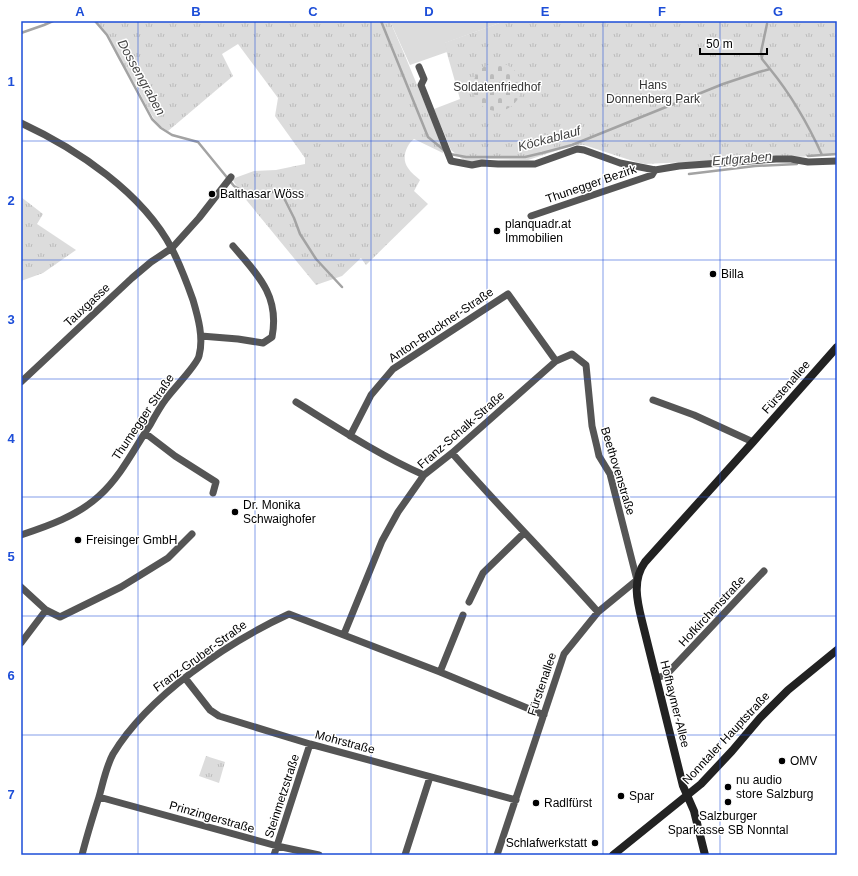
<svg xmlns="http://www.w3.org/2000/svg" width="858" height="876" font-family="Helvetica,sans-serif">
<defs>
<pattern id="grass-tufts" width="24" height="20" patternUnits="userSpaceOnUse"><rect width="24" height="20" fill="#dcdcdc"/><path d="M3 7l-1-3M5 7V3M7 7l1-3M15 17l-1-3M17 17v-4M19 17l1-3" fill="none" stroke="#bbb"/></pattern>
<pattern id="cemetery-stones" width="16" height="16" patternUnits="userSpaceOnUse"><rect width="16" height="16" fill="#dcdcdc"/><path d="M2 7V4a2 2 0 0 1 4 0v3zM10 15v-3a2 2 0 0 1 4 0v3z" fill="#bbb"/></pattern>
</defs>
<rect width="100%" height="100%" fill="#fff"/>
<path fill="url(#grass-tufts)" d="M95,21H390C409,63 425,106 444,149L443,153L414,139C406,145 401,159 408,168C411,173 416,176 420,180L414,191L428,204L366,265L361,258L342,276L316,285L243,196L232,179L254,171L276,170L305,164V158L275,116L278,98L238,44L222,54L233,76L168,131C153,123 145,103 138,89C132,79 125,70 119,60C111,45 108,32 95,21Z
M505,21H837V155L645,164L636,162L584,145H574L528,160L489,159L467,163L451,150L434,109L460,99L444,43Z
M21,197L43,214L37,224L76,250L43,273L21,281Z
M206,756L225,762L219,783L199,776Z"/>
<path fill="url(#cemetery-stones)" d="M473 87a24 24 0 1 1 48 0a24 24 0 1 1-48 0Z"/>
<path fill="#dcdcdc" d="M390,21H505L445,43L447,52L410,65Z"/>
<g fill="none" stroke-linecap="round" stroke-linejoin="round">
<path stroke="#a3a3a3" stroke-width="2.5" d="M95,21L107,35L152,119L161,128L172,135L198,142L234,186L244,192H274L280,194L285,200L294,218L300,234L316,259L342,287
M381,21L428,137L445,151
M767,24L761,52L762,59L770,69
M21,33L44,25L53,21
M450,154L466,157H525L542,153L572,145L723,84L759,72L770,69C792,96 808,124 822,155
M808,156L837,154
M689,174L755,166L797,164"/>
<path stroke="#555" stroke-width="7" d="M419,67L424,79L421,85L451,161L472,165L482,163L498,164H535L577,149L584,150L620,163L655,170L679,166L776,159H791L808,162L837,161
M21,123C77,149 143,193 172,249C180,265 187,283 193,300C198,317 204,338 199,356C197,365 173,389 166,399C160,407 155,416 150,425C134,449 121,476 99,496C77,516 48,526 21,535
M531,216L652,175L655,170
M201,336L238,339L263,343L272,337C280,296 258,275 233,246
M21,382L132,278L151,262L172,248L199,218L231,177
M653,400L694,415L753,442
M296,402C338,428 379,455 424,475
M145,433L175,456L216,482L213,493
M350,436L371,395L393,369L508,294L556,361L572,354L586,365L592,426L597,447L599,456L610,474L637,580L598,612L564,654L497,855
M452,453C499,507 550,558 598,612
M21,587L46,610L21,643
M469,602L483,573L524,533
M46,610L60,617L121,587L168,558L192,534
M344,634L382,541L398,512L424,475L452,453L556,361
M440,672L463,615
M185,678L210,710L219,716L310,744L516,800
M656,678L666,675L764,571
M99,797L277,846L319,855
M82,855C87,835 93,816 99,797C103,783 106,767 113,754C148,696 228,642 289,614L440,672L544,715
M274,855L310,744
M405,855L430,777"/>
<path stroke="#222" stroke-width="8" d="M613,855L701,784L732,751L760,718L788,690L837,650
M705,855L694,811L683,786L642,621C637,601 632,580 645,562L753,442L837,347"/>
</g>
<path fill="none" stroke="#1d4ed8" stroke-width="1" stroke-opacity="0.55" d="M138,21V855M255,21V855M371,21V855M487,21V855M603,21V855M720,21V855M21,141H837M21,260H837M21,379H837M21,497H837M21,616H837M21,735H837"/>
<g fill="#000" stroke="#fff" stroke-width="1.5">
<circle cx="212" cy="194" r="4"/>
<circle cx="497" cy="231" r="4"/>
<circle cx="713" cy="274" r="4"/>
<circle cx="235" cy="512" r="4"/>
<circle cx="78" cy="540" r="4"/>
<circle cx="782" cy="761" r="4"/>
<circle cx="728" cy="787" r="4"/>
<circle cx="621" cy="796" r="4"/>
<circle cx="728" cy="802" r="4"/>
<circle cx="536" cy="803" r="4"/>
<circle cx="595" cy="843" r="4"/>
</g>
<g text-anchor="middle" stroke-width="3" stroke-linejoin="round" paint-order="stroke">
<g font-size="12" fill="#333" stroke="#fff">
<text x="653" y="89">Hans<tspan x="653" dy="14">Donnenberg Park</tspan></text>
<text x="497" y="91">Soldatenfriedhof</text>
</g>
<g font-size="12" fill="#000" stroke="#fff">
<text transform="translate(591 184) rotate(-19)" y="4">Thunegger Bezirk</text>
<text transform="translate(87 305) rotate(-43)" y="4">Tauxgasse</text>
<text transform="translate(441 325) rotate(-34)" y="4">Anton-Bruckner-Straße</text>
<text transform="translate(786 387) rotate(-49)" y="4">Fürstenallee</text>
<text transform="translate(143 417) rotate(-56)" y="4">Thumegger Straße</text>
<text transform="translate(461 430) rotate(-41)" y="4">Franz-Schalk-Straße</text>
<text transform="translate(618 471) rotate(73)" y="4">Beethovenstraße</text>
<text transform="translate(712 611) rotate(-47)" y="4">Hofkirchenstraße</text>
<text transform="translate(200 656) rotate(-36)" y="4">Franz-Gruber-Straße</text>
<text transform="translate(542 684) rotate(-71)" y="4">Fürstenallee</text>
<text transform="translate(675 704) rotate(76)" y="4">Hofhaymer-Allee</text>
<text transform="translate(726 738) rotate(-47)" y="4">Nonntaler Hauptstraße</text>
<text transform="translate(345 742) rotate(15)" y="4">Mohrstraße</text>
<text transform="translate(282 796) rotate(-72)" y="4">Steinmetzstraße</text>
<text transform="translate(212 817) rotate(16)" y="4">Prinzingerstraße</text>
</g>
<g font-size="12" fill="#000" stroke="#fff" text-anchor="start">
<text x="220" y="198">Balthasar Wöss</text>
<text x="505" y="228">planquadr.at<tspan x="505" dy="14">Immobilien</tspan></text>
<text x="721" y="278">Billa</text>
<text x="243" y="509">Dr. Monika<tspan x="243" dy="14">Schwaighofer</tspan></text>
<text x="86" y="544">Freisinger GmbH</text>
<text x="790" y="765">OMV</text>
<text x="736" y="784">nu audio<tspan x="736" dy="14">store Salzburg</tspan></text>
<text x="629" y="800">Spar</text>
<text x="544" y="807">Radlfürst</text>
<text x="728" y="820" text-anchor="middle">Salzburger<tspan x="728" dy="14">Sparkasse SB Nonntal</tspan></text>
<text x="587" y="847" text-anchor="end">Schlafwerkstatt</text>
</g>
<g font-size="13" font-style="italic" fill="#444" stroke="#fff">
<text transform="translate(142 77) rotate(61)" y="5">Dossengraben</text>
<text transform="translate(549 138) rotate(-15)" y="5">Köckablauf</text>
<text transform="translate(742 158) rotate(-5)" y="5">Ertlgraben</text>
</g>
</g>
<rect width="858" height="876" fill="none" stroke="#ffffff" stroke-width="44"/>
<path d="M700 48v6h67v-6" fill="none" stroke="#000000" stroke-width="2"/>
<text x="706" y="48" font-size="12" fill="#000000" stroke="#ffffff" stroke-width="3" paint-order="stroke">50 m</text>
<rect x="22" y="22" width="814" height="832" fill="none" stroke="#1d4ed8" stroke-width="1.5"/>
<g font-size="13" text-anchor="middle" font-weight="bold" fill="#1d4ed8">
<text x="80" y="16">A</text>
<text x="196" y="16">B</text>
<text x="313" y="16">C</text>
<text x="429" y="16">D</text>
<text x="545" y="16">E</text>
<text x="662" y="16">F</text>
<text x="778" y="16">G</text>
<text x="11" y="86">1</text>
<text x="11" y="205">2</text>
<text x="11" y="324">3</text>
<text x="11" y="443">4</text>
<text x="11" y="561">5</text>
<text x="11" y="680">6</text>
<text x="11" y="799">7</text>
</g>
</svg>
